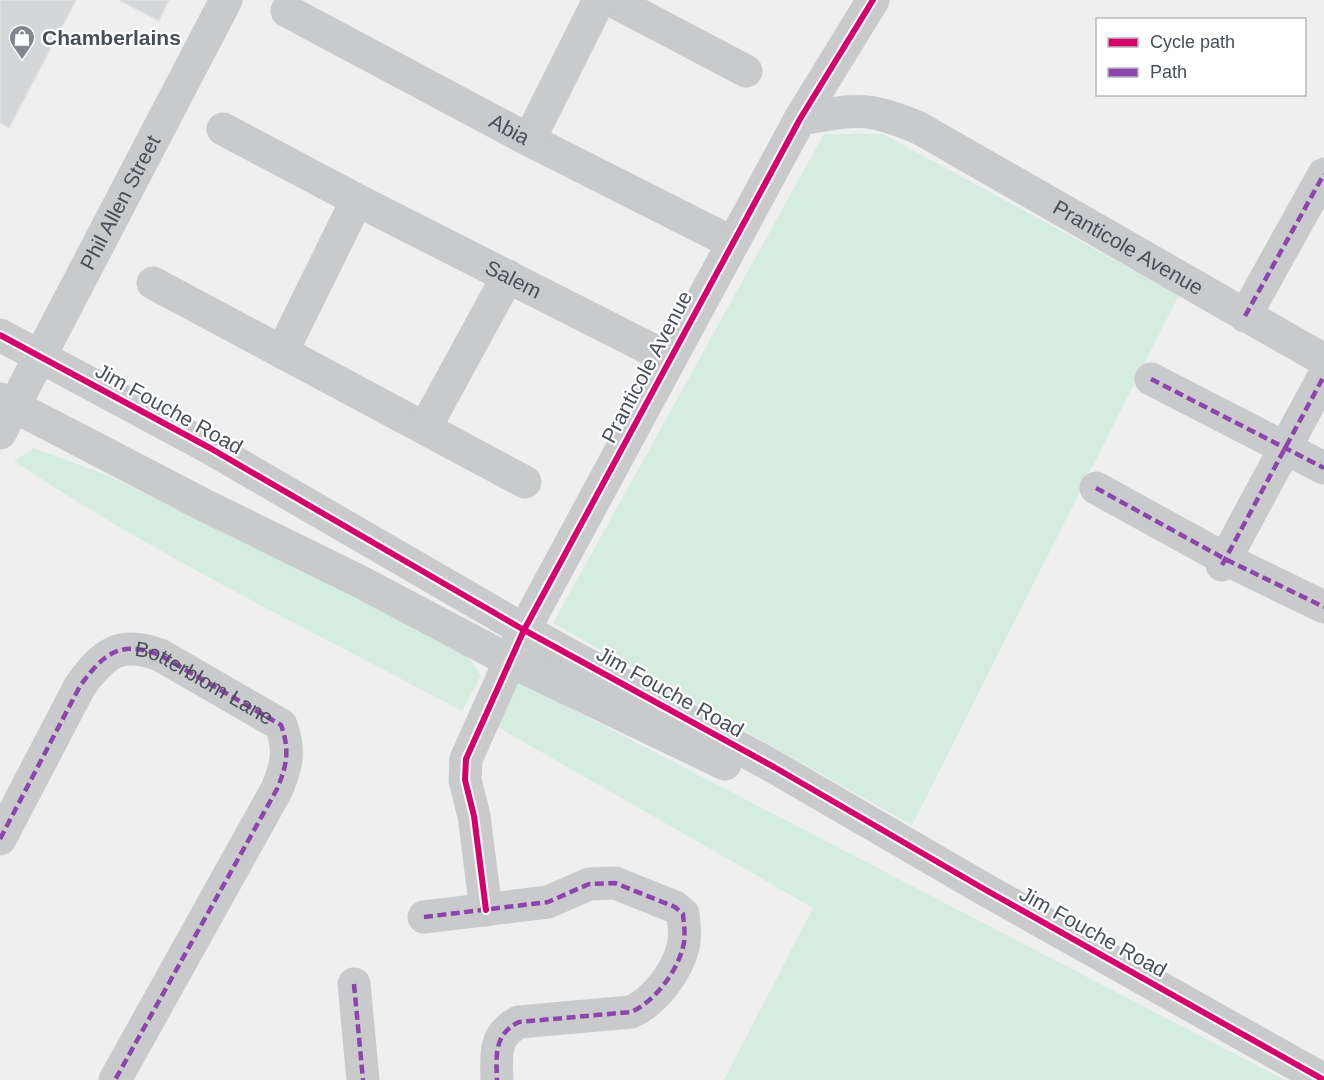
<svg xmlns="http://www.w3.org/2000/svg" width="1324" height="1080" font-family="Arial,sans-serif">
<rect width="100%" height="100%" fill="#efefef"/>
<path fill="#d5ece0" d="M824,134H883L1179,295L912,825L553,623Z
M34,448L109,476L462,648L481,676L462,711C312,631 156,556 14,461Z
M516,680L1285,1080H724L813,908L496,726Z"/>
<path fill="#d5d6d8" stroke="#e0e1e2" stroke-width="1.5" d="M0,0H76L9,128L0,122Z
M119,0H169L159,21Z"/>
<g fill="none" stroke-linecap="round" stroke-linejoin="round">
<g stroke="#c9cacc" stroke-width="33">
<path d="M611,0L746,71"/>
<path id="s1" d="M287,11L529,140L733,243"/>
<path id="s2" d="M800,119C855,110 866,105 919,128L1324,360"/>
<path id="s3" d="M223,129L357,200L670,359"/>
<path d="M529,140L599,0"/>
<path d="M153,283L525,482"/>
<path d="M1245,316L1324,174"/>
<path d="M0,335L210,448L524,630L774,767L984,889L1324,1080"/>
<path d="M282,352L357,200"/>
<path d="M1151,379L1324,468"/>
<path d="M0,399L202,504L359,581L510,661L725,764"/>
<path d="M425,428L508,276"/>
<path id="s4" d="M0,433L226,0"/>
<path d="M1096,488L1225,559L1324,607"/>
<path d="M1222,565L1324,376"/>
<path id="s5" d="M0,839L80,686C104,653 120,640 160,655L281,725C290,750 287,765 277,789L115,1080"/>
<path d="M486,910L474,816L465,780L466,759L524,630L800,119L873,0"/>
<path d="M424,917L548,902L589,884L615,883L675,907L683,914C684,925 686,937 683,947C677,972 654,1002 631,1012L519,1022C494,1034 496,1055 497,1080"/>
<path d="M354,984L363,1080"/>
</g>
<path stroke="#8e44ad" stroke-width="4.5" stroke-dasharray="9 4.5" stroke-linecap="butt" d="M1245,316L1324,174
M1151,379L1324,468
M1096,488L1225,559L1324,607
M1222,565L1324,376
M0,839L80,686C104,653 120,640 160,655L281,725C290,750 287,765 277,789L115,1080
M424,917L548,902L589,884L615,883L675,907L683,914C684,925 686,937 683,947C677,972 654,1002 631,1012L519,1022C494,1034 496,1055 497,1080
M354,984L363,1080"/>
<defs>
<path id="cycleway" d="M0,335L210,448L524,630L774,767L984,889L1324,1080
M486,910L474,816L465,780L466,759L524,630L800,119L873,0"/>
</defs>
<use href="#cycleway" stroke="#fff" stroke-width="10"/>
<use href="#cycleway" stroke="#d6006c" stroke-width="6"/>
</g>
<defs>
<symbol id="shop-pin" viewBox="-11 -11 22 30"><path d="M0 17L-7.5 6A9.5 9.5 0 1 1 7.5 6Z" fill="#82878e" stroke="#fff"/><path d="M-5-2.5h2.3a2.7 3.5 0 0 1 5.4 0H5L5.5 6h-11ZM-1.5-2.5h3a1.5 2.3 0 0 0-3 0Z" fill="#fff"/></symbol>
</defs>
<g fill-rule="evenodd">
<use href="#shop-pin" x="7" y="23" width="30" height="40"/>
</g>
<g text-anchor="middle" stroke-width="4.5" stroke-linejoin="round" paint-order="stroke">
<g font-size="21" font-weight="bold" fill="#484f59" stroke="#fff" text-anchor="start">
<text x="42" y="45">Chamberlains</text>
</g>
<g font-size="21" fill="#484f59" stroke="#fff">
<text dy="7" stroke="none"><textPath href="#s1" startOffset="252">Abia</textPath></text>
<text dy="7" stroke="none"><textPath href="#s4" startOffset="260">Phil Allen Street</textPath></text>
<text dy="7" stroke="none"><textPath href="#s2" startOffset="363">Pranticole Avenue</textPath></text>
<text dy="7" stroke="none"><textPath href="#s3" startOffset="327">Salem</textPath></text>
<text transform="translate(647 367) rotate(-62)" y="7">Pranticole Avenue</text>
<text transform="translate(169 409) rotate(29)" y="7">Jim Fouche Road</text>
<text dy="7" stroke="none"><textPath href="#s5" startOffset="320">Botterblom Lane</textPath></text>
<text transform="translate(670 692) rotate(29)" y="7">Jim Fouche Road</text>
<text transform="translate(1093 932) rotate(29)" y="7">Jim Fouche Road</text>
</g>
</g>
<rect x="1096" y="18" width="210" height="78" fill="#ffffff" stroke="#b6b9bd" stroke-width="1.5"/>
<rect x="1108" y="38" width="30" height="9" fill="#d6006c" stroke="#b6b9bd" stroke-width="1.5"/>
<text x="1150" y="48" font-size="18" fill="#484f59">Cycle path</text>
<rect x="1108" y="68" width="30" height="9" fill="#8e44ad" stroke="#b6b9bd" stroke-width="1.5"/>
<text x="1150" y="78" font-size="18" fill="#484f59">Path</text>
</svg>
